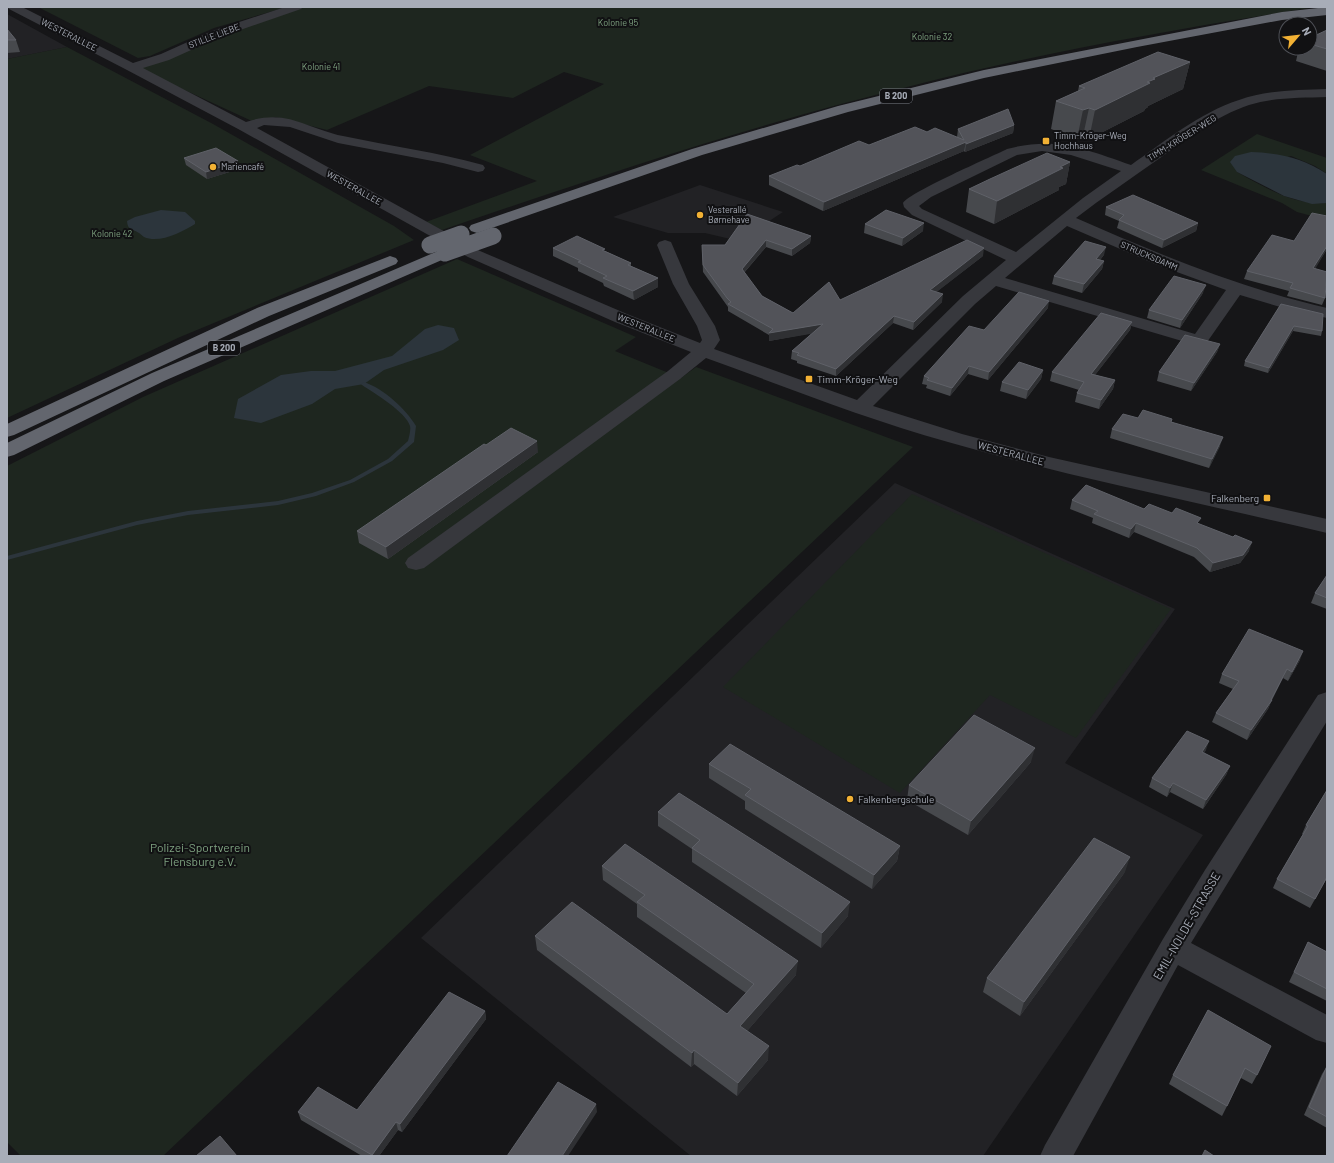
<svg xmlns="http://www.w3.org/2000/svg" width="1334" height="1163" font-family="Barlow,sans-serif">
<rect width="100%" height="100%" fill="#161618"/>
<path fill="#222225" d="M7,14L67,47L7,59Z
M700,185L783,212L739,241L705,233H668L613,217Z
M895,483L1175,609L1065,763L1203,835L983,1156H691L421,938Z"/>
<path fill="#1e261f" d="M38,7H287L214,28L150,56L138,58Z
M304,7H1316C1180,28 1044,52 911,86C752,125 597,177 442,230L426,222L537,181L470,155L604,84L564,72L513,98L429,86L327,130L275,117L254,122L137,68L220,34Z
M67,47L213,124L394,226L414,240L180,337L7,418V59Z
M1257,134L1327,158V174L1315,166L1291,156L1237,172C1266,188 1293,205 1327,203V220L1297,212L1282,203L1201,170Z
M457,259L636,337L615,351L681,378L696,367L913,447L163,1156H21L7,1142V466L143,397Z
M912,494L1171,609L1076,738L990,695L900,793L723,687Z"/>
<path fill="#2c353c" d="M1251,152C1279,153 1303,158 1327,174V203L1312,204L1284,196L1237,172L1230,162L1235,156Z
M161,210L185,212L195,221V224C182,232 159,244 144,237C142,236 141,234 139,233C132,228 128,231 127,221L135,217Z
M438,325L454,328L459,340L443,350L384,370L364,384L335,389L312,404L261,423L234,418L238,399L281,375L311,371H335L392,356L425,329Z"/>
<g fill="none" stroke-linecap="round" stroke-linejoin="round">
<path fill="#2c353c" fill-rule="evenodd" d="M364,382C384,389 405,408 416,426L414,442L392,461L354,482L316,496L278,505L188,515L137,525L7,560V556L137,521L188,511L278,501L312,493L350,480L388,459L408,441C409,437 411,430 410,426C406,412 374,393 362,385L361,384Z"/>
<path fill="#37383d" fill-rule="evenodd" d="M7,7H22L133,63L161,54L212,31L285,7H303L301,9L220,37L169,60L143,68L246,122C287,108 305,128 343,136C390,146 437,152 483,165L485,168L483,171L478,172L443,163L338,143L290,127L264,125L257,128L480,251L627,314L700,343L702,340L697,326L673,284L657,245L659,242L665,240L671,242L689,284L715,326L720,340L714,349L857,400L963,296L1006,260L912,215L904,207L903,203C912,191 989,158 1007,149C1056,136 1085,149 1131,165C1164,142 1199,113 1239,100C1267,90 1297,90 1327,89V97C1301,98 1274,97 1249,105C1216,116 1187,139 1160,158C1132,178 1103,197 1076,218C1158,254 1240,288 1327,308V318L1287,309L1240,295L1205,345L1199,346L996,286L975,304L873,406L962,434L1049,457L1327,519V533C1201,503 1073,478 948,442C866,419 786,387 706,358L680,379L424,568L416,570L408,568L405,563L408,558L668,371L691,352L615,322L468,257L240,130L127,70L9,9ZM1042,151L1071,155L1121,171L1083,198L1016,252L922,209L919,206L931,197L1017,155ZM1067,226L1155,264L1226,290L1195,334L1005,278Z
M1327,692V721L1191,943L1327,1015V1043L1316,1040L1178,965L1073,1156H1040L1045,1145L1163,939L1205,870L1318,695Z"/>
<path fill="#63666e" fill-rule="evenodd" d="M1327,7V15L1282,20L1137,47L984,78L848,112L702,155L483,231L477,233L471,231L469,228L471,225L692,149L838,106L984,70L1282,12Z
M445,248L451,250L453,253L451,256L164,381L14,455L7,457V443L152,373Z
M390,256L396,258L398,261L396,264L269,316L14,435L7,437V424L257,308Z"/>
<path stroke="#63666e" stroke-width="17" d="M430,245L461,234
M445,253L493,236"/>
</g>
<path fill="#47494d" d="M7,29L16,40L20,52L7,53Z
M1327,30V71L1296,61L1299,48H1310V38Z
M1190,62L1183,89L1148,106V107L1145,109L1144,111L1089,139L1083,136L1077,139L1051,129L1056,101L1078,91L1079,86Z
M1014,125L1013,133L965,152L964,151L823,211L769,185V176L869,145L927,132L957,137L958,129Z
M184,158L238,161L239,169L207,179L186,165Z
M1070,162L1066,184L1059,187V190L994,224L966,212L969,189Z
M1106,207L1198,223L1196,231L1162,248L1117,228L1119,221L1105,215Z
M747,214L811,236L810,243L792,256L766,247L744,273L762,296L793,313L840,300L983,256L936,292L942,302L913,330L893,323L836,376L797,363V361L791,359L792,351L812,333L769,341V335L728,311V307L703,272L702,245H725Z
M1327,216V249L1315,268L1325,298L1322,305L1287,296L1289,291L1244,279L1247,271L1294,241Z
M865,224L923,231L902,246L864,233Z
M553,248L605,251L631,263V266L658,278V287L634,300L604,286L603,283L578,271V268L553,256Z
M1104,255L1100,260L1104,261L1102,269L1082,293L1052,284L1054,276Z
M1203,293L1180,328L1147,318L1149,310Z
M1281,304L1322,331L1321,336L1293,331L1268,373L1244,366L1245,361Z
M1048,308L988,380L968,374L950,396L926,388L927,385L922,384L924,376L984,330Z
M1132,322L1130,330L1095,375L1115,380L1113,389L1099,409L1075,402L1077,393L1079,390L1050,381L1052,372Z
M1220,344L1217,352L1191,391L1157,381L1159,372Z
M1043,370L1041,379L1026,399L1000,391L1002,382Z
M1138,418L1172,422L1220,446L1209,468L1110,438L1112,429Z
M486,445L538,452L388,559L359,543L357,531Z
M1072,500L1144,509L1249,551L1240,563L1210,572L1194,557L1134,532L1129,538L1092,523L1093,518L1070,509Z
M1327,575V609L1311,603L1315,593Z
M1300,660L1288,681L1283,678L1272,700L1268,709L1247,740L1212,722L1216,713L1233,689L1219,683L1222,674Z
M1206,750L1204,753L1230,766L1226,775L1203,809L1170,792L1167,797L1149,787L1152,778Z
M1031,762L968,835L907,800L909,785Z
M709,764L900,846L897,861L872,889L745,809V801L709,778Z
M1327,790V878L1310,908L1273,888L1277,879L1303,834H1302L1306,825Z
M658,812L848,916L821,948L692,862V849L658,826Z
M602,866L796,975L747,1031L768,1060L737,1096L694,1064L691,1067L537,950L535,936L727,1014L746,993L637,917V904L603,880Z
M1125,872L1020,1016L983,992L987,978Z
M1308,942L1327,952V1001L1289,982Z
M1208,1010L1257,1075L1252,1084L1241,1078L1222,1116L1169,1084L1173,1075Z
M485,1011L486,1019L402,1132L398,1130L379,1156H362L301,1120L298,1112L357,1110Z
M1327,1066V1128L1304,1115L1322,1074Z"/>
<path fill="#2f3033" d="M1190,62L1183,89L1148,106V107L1145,109L1144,111L1089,139L1095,110L1153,78Z
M1089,108L1083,136L1077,139L1083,110Z
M1014,125L1013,133L965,152L966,144Z
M966,142L964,151L823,211L824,202Z
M238,161L239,169L207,179L206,172Z
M1070,162L1066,184L1059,187V190L994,224L997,201L1060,167Z
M924,223L923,231L902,246L903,238Z
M1198,223L1196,231L1162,248L1164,240Z
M811,236L810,243L792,256V249Z
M766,240V247L741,276L742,269Z
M1327,246V249L1311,276L1313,268Z
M1106,247L1104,255L1094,267L1096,259Z
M984,248L983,256L929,298L930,290Z
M1104,261L1102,269L1082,293L1084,284Z
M658,278V287L634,300L633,291Z
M1206,285L1203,293L1180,328L1182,320Z
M943,294L942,302L913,330L914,322Z
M1049,301L1048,308L988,380L989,372Z
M894,316L893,323L836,376V369Z
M1132,322L1130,330L1089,383L1091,374Z
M823,324L822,332L769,341V333Z
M1294,326L1293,331L1268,373L1269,368Z
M1220,344L1217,352L1191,391L1194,383Z
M969,366L968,374L950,396L952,388Z
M1043,370L1041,379L1026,399L1028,390Z
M1115,380L1113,389L1099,409L1101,400Z
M1223,437L1220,446L1209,468L1212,459Z
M537,441L538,452L388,559L386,547Z
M1136,523L1134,532L1129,538L1131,529Z
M1252,542L1249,551L1240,563L1210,572L1213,563Z
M1303,651L1300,660L1288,681L1292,672Z
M1287,669L1283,678L1270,703L1272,700L1268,709L1247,740L1251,730L1271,700Z
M1209,741L1206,750L1199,761L1202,752Z
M1035,748L1031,762L968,835L971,821Z
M1230,766L1226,775L1203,809L1206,800Z
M1173,783L1170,792L1167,797L1170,788Z
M900,846L897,861L872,889L874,875Z
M1130,857L1125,872L1020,1016L1024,1002Z
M1327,877V878L1310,908L1315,899Z
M850,902L848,916L821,948L822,933Z
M798,961L796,975L740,1039V1026Z
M485,1011L486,1019L402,1132L400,1124Z
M769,1046L768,1060L737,1096L738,1083Z
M694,1050V1064L691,1067L692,1053Z
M596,1104L597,1112L568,1156H562Z
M396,1122L398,1130L379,1156H372Z"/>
<path fill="#525359" stroke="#5f6168" d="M7,29L16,40H7Z
M1327,30V49L1310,44V38Z
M1158,52L1190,62L1153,78L1155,79L1147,82L1150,83L1095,110L1089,108L1083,110L1056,101L1085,88L1079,86Z
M1008,109L1014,125L966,144V142L824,202L769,176L797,165L800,166L859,141L869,145L915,127L927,132L935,128L964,140L958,129Z
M216,148L238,161L206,172L184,158Z
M1047,153L1070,162L1060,167L1063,168L997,201L969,189L990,179Z
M1133,195L1198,223L1164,240L1119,220L1124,215L1106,207Z
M886,210L924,223L903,238L865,224Z
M1312,213L1327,216V246L1313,268L1327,272L1325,298L1290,288L1293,283L1247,271L1272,235L1294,241Z
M747,214L811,236L792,249L766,240L742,269L762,296L793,313L829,282L840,300L967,240L984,248L930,290L943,294L914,322L894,316L836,369L797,355L799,353L792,351L823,324L769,333L773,329L728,304L731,302L727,298L703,265L702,245H725Z
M577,236L605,249L602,250L631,263L628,265L658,278L633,291L603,278L607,276L578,262L581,261L553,248Z
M1085,241L1106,247L1096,259L1104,261L1084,284L1054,276Z
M1174,276L1206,285L1182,320L1149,310Z
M1019,292L1049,301L989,372L969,366L952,388L927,380L929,378L924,376L969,326L984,330Z
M1281,304L1323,314L1322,331L1294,326L1269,368L1245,361Z
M1101,313L1132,322L1091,374L1115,380L1101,400L1077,393L1084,382L1052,372Z
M1185,335L1220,344L1194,383L1159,372Z
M1019,362L1043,370L1028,390L1002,382Z
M1143,410L1172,419L1171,422L1223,437L1212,459L1112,429L1123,414L1138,418Z
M511,428L537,441L386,547L357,531L484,444L486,445Z
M1086,485L1144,509L1149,504L1172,513L1176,508L1201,518L1197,523L1233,537L1235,535L1252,542L1243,555L1213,563L1197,548L1136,523L1131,529L1094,514L1098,511L1072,500Z
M1327,575V598L1315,593Z
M1249,629L1303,651L1292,672L1287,669L1271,700H1272L1251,730L1216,713L1239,681L1222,674Z
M974,715L1035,748L971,821L909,785Z
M1187,731L1209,741L1202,752L1230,766L1206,800L1173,783L1170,788L1152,778Z
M730,744L900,846L874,875L745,795L751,789L709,764Z
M1327,790V877L1315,899L1277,879L1308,826L1306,825Z
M679,793L850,902L822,933L692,848L700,840L658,812Z
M1094,838L1130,857L1024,1002L987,978Z
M625,844L798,961L740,1026L769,1046L738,1083L694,1050L692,1053L535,936L572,902L727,1014L754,984L637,902L645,895L602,866Z
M1308,942L1327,952V989L1294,972Z
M449,992L485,1011L400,1124L396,1122L372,1155L298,1112L318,1087L357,1110Z
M1208,1010L1271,1046L1257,1075L1245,1068L1227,1106L1173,1075Z
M1327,1066V1117L1309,1107Z
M558,1082L596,1104L562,1156H507Z
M220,1136L237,1156H196Z
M1205,1150L1214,1156H1202Z"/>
<g fill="#f2b134" stroke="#111113" stroke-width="1.5">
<rect x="1042" y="137" width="8" height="8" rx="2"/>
<circle cx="213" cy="167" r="4"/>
<circle cx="700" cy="215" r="4"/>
<rect x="805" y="375" width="8" height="8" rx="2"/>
<rect x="1263" y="494" width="8" height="8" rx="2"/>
<circle cx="850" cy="799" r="4"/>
</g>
<g text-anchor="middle" stroke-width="4" stroke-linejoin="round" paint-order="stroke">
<g font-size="9" fill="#7fa381" stroke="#111113">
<text x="618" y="26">Kolonie 95</text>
<text x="932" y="40">Kolonie 32</text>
<text x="321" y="70">Kolonie 41</text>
<text x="112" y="237">Kolonie 42</text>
</g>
<g font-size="9" fill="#a8adb8" stroke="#111113">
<text transform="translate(69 35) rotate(27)" y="3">WESTERALLEE</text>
<text transform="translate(214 36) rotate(-21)" y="3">STILLE LIEBE</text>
<text transform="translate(1182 138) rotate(-32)" y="3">TIMM-KRÖGER-WEG</text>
<text transform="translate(354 188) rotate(29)" y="3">WESTERALLEE</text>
<text transform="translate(1149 256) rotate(23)" y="3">STRUCKSDAMM</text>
<text transform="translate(646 328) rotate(22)" y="3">WESTERALLEE</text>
</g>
<g fill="#111113" stroke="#7b7e86" stroke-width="1">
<rect x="880" y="89" width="32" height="14" rx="3"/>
<rect x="208" y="341" width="32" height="14" rx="3"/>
</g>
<g font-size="9" font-weight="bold" fill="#a8adb8">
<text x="896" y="99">B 200</text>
<text x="224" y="351">B 200</text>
</g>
<g font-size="9" fill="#a8adb8" stroke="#111113" text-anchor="start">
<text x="1054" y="139">Timm-Kröger-Weg<tspan x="1054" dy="10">Hochhaus</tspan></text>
<text x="221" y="170">Mariencafé</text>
<text x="708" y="213">Vesterallé<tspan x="708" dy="10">Børnehave</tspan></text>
</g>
<g font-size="10" fill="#a8adb8" stroke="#111113" text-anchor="start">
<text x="817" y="383">Timm-Kröger-Weg</text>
<text x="1259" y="502" text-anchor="end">Falkenberg</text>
<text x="858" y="803">Falkenbergschule</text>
</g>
<g font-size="10" fill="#a8adb8" stroke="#111113">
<text transform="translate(1011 453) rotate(15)" y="4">WESTERALLEE</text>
</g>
<g font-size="12" fill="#7fa381" stroke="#111113">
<text x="200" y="852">Polizei-Sportverein<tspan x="200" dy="14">Flensburg e.V.</tspan></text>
</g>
<g font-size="12" fill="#a8adb8" stroke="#111113">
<text transform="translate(1187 926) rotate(-60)" y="4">EMIL-NOLDE-STRASSE</text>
</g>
</g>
<rect width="1334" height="1163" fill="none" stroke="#a8adb8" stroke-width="16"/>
<g transform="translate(1298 36) rotate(62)"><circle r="19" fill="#111113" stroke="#4d4f55"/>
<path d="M0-3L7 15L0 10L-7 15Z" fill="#f2b134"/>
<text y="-6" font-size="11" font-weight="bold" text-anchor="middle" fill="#a8adb8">N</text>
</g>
</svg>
